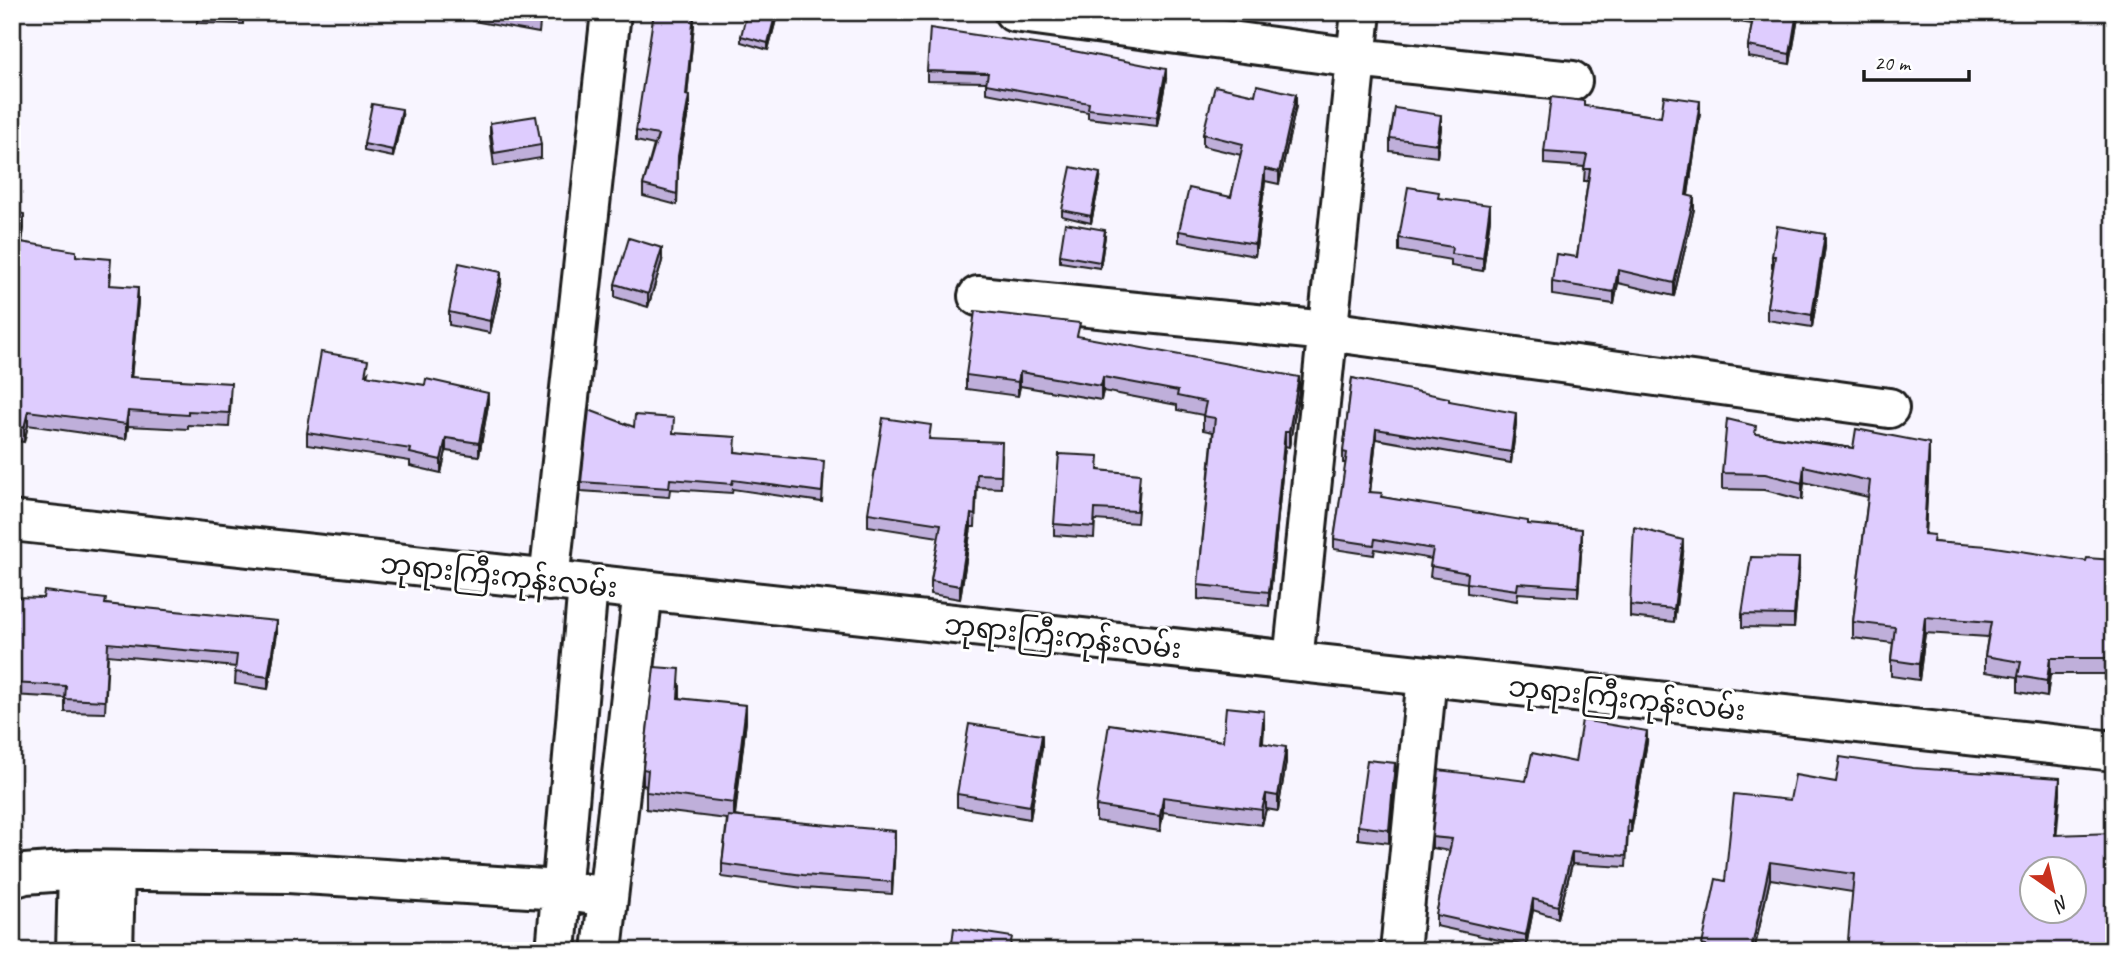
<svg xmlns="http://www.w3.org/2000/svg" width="2126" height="963" font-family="Caveat,'Noto Sans Myanmar',sans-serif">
<rect width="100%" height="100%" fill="#f8f5ff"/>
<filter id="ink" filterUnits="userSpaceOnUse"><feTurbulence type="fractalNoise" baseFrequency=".0143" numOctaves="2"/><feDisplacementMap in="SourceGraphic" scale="14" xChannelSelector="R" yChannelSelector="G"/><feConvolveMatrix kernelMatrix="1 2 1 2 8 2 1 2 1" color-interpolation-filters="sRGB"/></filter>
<g filter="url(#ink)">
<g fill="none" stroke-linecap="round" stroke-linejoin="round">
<defs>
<path id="street" d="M1014,12L1356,58L1572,81
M978,296L1327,331L1889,408
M549,581L611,12
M1293,661L1361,12
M12,878L25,874L78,870L288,873L561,890L607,897
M76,951L78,870
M113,951L115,871
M556,951L588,585
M602,951L643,590
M1400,951L1427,676"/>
<path id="secondary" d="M12,521L2114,751"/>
</defs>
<use href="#street" stroke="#1c1c1c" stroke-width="44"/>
<use href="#secondary" stroke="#1c1c1c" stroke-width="44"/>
<use href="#street" stroke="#fff" stroke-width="38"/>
<use href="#secondary" stroke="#fff" stroke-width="38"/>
</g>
<path fill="#bfafda" stroke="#1c1c1c" stroke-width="2" d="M197,12H243V24L197,23Z
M250,12H271L270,14Z
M472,12H541L539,33L473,21Z
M778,12L768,50L741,42V36Z
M1684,12H1799L1790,64L1748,57V46L1752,24L1684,14Z
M694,24L687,96L689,107L678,166L677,205L643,196V185L654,145L636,141V131Z
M927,71L1166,79L1157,126L1088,118V112L986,93V82L927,81Z
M1296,106L1279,184L1265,181L1255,256L1179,242V231L1231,197L1241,155L1203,146V134Z
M1584,106L1661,117L1700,113L1688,195L1694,209L1674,296L1618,283L1614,304L1552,295V282L1577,257L1588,181H1584L1585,167L1544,164V152Z
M402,116L393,157L364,151V144Z
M490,123L541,145V158L494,166L490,136Z
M1441,128L1437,157L1390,151V138Z
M1100,179L1091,223L1062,216V210Z
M1439,198L1490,218L1483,271L1451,266V260L1399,251V238Z
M12,212L24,228L22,242L76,256L111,273L110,285L138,301L131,377L231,397L229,427L188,425V429L128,426L126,439L28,425L24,442L12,440Z
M1105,236L1100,268L1060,262V255Z
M1825,247L1812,327L1767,320V307L1773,269L1772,268V256Z
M662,261L648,307L615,297V284Z
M501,285L490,333L449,325V312Z
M1080,337L1299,391L1289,447L1285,446L1269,606L1198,599V585L1213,432L1203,430V415L1177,410V405L1103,391L1101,400L1020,386L1018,396L966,389V375Z
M368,372L367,376L488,405L479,456L446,451L441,473L410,466V461L307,445V433Z
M1352,378L1449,401L1516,424L1511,463L1376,439L1370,492L1382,497L1528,524L1582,539L1578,597L1518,593L1517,601L1467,593V583L1430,577L1432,559L1375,549L1374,555L1334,549V539L1346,463H1343V452Z
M634,427L674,433L736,452L824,471L822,502L733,489L732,493L670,489L669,497L581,491V482Z
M1756,434L1929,459L1925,534L1934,542L2086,561L2114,560V674H2050L2047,697L2018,692V677L1985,672V656L1988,637L1925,633L1919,680L1891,676V660L1893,643L1853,638V622L1868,497L1804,482L1802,500L1765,490L1722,489V473Z
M931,439L1002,455L1001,488L977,487L975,527H971L960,599L931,594V581L939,537L868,526V513Z
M1099,470L1140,485L1137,523L1095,520L1094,538L1054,535V524Z
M1683,553L1674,622L1630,617V605Z
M1799,571L1794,628L1742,627V614Z
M12,597L106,604L277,633L268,689L235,684L236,667L108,655L105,713L65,712V698L12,695Z
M680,685V698L746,721L735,816L895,844L892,894L803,888L722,877V864L727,819L646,809V786L643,785V769Z
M1264,726L1263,743L1286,762L1278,811L1266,809L1262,825L1163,812L1160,831L1096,821V806L1223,741Z
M1647,742L1631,832H1628L1626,867L1572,864L1558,918L1533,910L1526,946L1436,926V915L1450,851L1432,848V837L1526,781L1575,762Z
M1042,748L1030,819L957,807V794Z
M1395,776L1389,843L1358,839V826Z
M1836,782L2060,795L1852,892L1770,879L1754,951H1702V945L1725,881L1790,800Z"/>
<path fill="#9b8fb2" stroke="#1c1c1c" stroke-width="2" d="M776,12H778L768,50V43Z
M1797,12H1799L1790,64V54Z
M694,13V24L686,106V95Z
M1166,69V79L1157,126V117Z
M1296,94V106L1279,184V172Z
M689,96V107L678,166L677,205L678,156Z
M1700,101V113L1686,207V195Z
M402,109V116L393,157V150Z
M1441,115V128L1437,157V144Z
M1265,169V181L1255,256V244Z
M1100,173V179L1091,223V216Z
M1694,197V209L1674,296V283Z
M1490,205V218L1483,271V258Z
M24,214V228L20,256V242Z
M1105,230V236L1100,268V262Z
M1825,234V247L1812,327V315Z
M662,248V261L648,307V294Z
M1618,270V283L1614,304V292Z
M501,272V285L490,333V321Z
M138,287V301L130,391V377Z
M1020,372V386L1018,396V382Z
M1103,377V391L1101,400V386Z
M1299,377V391L1289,447V432Z
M488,393V405L479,456V443Z
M28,411V425L24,442V428Z
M128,411V426L126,439V424Z
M1516,413V424L1511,463V452Z
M1376,429V439L1369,502V492Z
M1285,432V446L1269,606V592Z
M446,438V451L441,473V460Z
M1929,443V459L1924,550V534Z
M1804,466V482L1802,500V483Z
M971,514V527L960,599V586Z
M1582,529V539L1578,597V587Z
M1683,540V553L1674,622V609Z
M1799,558V571L1794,628V615Z
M1925,617V633L1919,680V664Z
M277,621V633L268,689V677Z
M2050,658V674L2047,697V681Z
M746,705V721L734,820V803Z
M1264,711V726L1261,758V743Z
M1647,731V742L1631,832V821Z
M1042,735V748L1030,819V806Z
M1286,747V762L1278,811V796Z
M1395,763V776L1389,843V830Z
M2060,778V795L2055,852V835Z
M1266,794V809L1262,825V810Z
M1163,797V812L1160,831V816Z
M895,831V844L892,894V882Z
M1572,852V864L1558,918V906Z
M1770,862V879L1754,951H1751Z
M1533,899V910L1526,946V935Z"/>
<path fill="#deccfe" stroke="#1c1c1c" stroke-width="2" fill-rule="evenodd" d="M479,12H540L539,22Z
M654,12L694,13L686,95L689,96L678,156L677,194L643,185L658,135L636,131Z
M747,12H776L768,43L741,36Z
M1746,12H1797L1790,54L1748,46L1754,13Z
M930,28L1048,46L1166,69L1157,117L1088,109L1089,103L986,84L988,73L927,71Z
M1257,85L1296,94L1279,172L1265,169L1255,244L1179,231L1189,188L1231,197L1243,144L1203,134L1215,86L1255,95Z
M1664,96L1700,101L1686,195L1694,197L1674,283L1618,270L1614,292L1552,282L1556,254L1577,257L1590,169H1584L1587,155L1544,152L1551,97L1584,101V106L1661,117Z
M372,104L402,109L393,150L364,144Z
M1395,108L1441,115L1437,144L1390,138Z
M536,116L541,145L494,153L490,123Z
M1071,167L1100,173L1091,216L1062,210Z
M1408,187L1439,192L1438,198L1490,205L1483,258L1451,254L1452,247L1399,238Z
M12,212L24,214L20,242L76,251V256L111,259L109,285L138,287L130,377L231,383L229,413L188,411V415L128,411L126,424L28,411L24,428L12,425Z
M1065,223L1105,230L1100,262L1060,255Z
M1777,226L1825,234L1812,315L1767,307L1775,256H1772Z
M629,238L662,248L648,294L615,284Z
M459,263L501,272L490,321L449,312Z
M975,311L1080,323L1077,336L1299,377L1289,432H1285L1269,592L1198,585L1215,418L1203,416L1206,402L1177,396L1178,391L1103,377L1101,386L1020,372L1018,382L966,375Z
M321,352L368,360L365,375L425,385L426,379L488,393L479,443L446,438L441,460L410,453L411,449L307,433Z
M1352,378L1449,398V401L1516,413L1511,452L1376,429L1369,492L1382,493L1381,497L1528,521V524L1582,529L1578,587L1518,583L1517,590L1467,583L1468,573L1430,566L1433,549L1375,539L1374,545L1334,539L1347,453L1343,452Z
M589,410L634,427L635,415L674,418L673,433L736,437L735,452L824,461L822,492L733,480L732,484L670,479L669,488L581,482Z
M883,418L931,425L929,439L1002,442L1001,475L977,474L975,515L971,514L960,586L931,581L941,524L868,513Z
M1727,419L1756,426L1755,434L1853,448L1856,429L1929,443L1924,534L1934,535L1933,542L1988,546L2086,561L2087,558L2114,560V658H2050L2047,681L2018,676L2021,662L1985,656L1991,622L1925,617L1919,664L1891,660L1895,627L1853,622L1870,481L1804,466L1802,483L1765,474L1722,473Z
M1059,454L1099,456L1098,470L1140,474L1137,511L1095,509L1094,527L1054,524Z
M1634,527L1683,540L1674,609L1630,605Z
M1751,557L1799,558L1794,615L1742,614Z
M44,591L106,599L105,604L277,621L268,677L235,672L237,655L108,643L105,701L65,699L66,686L12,683V597L43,598Z
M654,667L680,669L678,698L746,705L734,803L646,792L648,770L643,769Z
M1226,707L1264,711L1261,743L1286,747L1278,796L1266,794L1262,810L1163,797L1160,816L1096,806L1109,724L1223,741Z
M1582,720L1647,731L1631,821L1628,820L1626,856L1572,852L1558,906L1533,899L1526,935L1436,915L1452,839L1432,837L1439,770L1526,781L1532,753L1575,762Z
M969,724L1042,735L1030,806L957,794Z
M1840,757L1913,768L2060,778L2055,835L2114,833V951H1847L1854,874L1770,862L1751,951H1729L1702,945L1716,879L1725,881L1734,794L1790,800L1795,775L1836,782ZM2032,869H2074V911H2032Z
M1367,760L1395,763L1389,830L1358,826Z
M728,816L895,831L892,882L803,875L722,864Z
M954,928L1012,937L1009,951H951Z"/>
</g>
<g text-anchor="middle" stroke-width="6" stroke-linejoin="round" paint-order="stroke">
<g font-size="28" fill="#1c1c1c" stroke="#fff">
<text transform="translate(499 575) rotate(6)" y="10">ဘုရားကြီးကုန်းလမ်း</text>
<text transform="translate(1063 636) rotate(6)" y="10">ဘုရားကြီးကုန်းလမ်း</text>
<text transform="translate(1627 698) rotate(6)" y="10">ဘုရားကြီးကုန်းလမ်း</text>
</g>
</g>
<rect width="2126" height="963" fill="none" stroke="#fff" stroke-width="42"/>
<rect x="21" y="21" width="2084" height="921" fill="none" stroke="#1c1c1c" stroke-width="2.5" filter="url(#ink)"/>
<g transform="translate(2053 890) rotate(146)"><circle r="33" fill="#ffffff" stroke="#a4a4a4" stroke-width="2"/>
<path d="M0-5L12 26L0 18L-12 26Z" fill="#c8321e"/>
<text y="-10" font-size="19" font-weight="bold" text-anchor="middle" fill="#1c1c1c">N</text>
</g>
<path d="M1864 70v10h105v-10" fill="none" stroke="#1c1c1c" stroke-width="3.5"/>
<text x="1874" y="70" font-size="21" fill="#1c1c1c" stroke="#ffffff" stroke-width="5" paint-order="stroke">20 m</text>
</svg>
